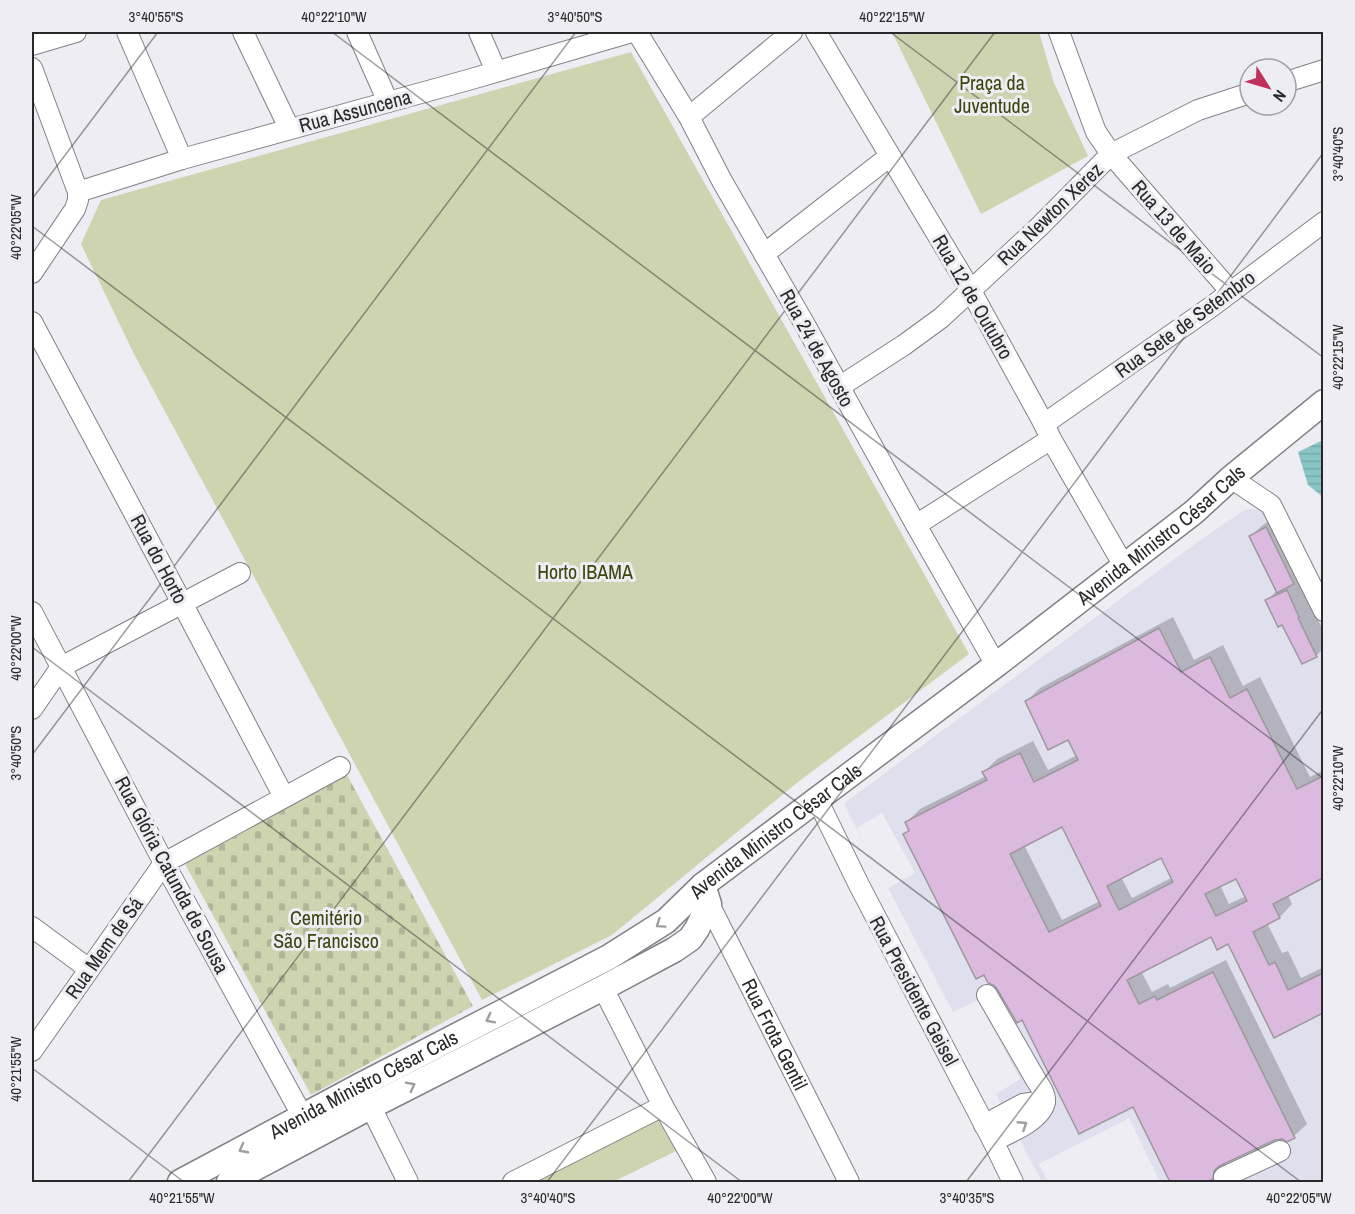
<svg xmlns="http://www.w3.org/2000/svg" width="1355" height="1214" font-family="'Archivo Narrow',sans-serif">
<defs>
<pattern id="cemetery-stones" width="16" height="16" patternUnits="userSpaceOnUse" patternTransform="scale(1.5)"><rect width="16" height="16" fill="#ced4b0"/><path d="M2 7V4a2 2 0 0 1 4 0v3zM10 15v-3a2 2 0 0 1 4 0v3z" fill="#b1b698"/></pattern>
<pattern id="water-rules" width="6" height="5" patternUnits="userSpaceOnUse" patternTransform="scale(1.5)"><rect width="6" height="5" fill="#87c6c5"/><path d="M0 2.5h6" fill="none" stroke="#75aaa9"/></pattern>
</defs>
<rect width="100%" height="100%" fill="#ededf3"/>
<path fill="#e0dfed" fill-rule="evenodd" d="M1251,509L1258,510L1267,515L1274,522L1323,624V1182H1160L1129,1118L1039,1164L1048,1182H1042L845,806L846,802L850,799L1188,549L1244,510ZM882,813L915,873L888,888L856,828ZM978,1000L1020,1079L996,1094L953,1012Z"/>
<path fill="url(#cemetery-stones)" d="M347,775L473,1006L311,1095L185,864Z"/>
<path fill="#ced4b0" d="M892,32H1039L1054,83L1088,156L981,214Z
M631,52L969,654L798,782L612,935L482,1000L134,354L81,244L101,200Z
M656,1117L676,1151L613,1182H528Z"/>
<path fill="url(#water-rules)" d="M1323,440V497L1308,485L1298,452Z"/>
<path fill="#0003" fill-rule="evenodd" d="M1279,515L1310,604L1324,632V648L1316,656L1283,623L1267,601L1277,590L1251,536L1264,524Z
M1173,617L1194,660L1223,645L1243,686L1260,677L1310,777L1324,770V877L1288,895L1292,904L1280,917L1267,923L1282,953L1288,951L1301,978L1324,967V1012L1275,1036L1229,942L1212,935L1141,971L1152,992L1168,984L1170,988L1226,960L1307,1124L1294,1136L1287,1140L1282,1138L1275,1139L1226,1161L1225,1165L1212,1178L1203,1182H1172L1133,1105L1023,1018L905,834L910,829L907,822L920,809L986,776L984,772L997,759L1033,741L1048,770L1077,755L1069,738L1027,701L1040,688ZM1062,825L1100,901L1062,920L1024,845ZM1162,856L1173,877L1132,898L1121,877ZM1237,877L1246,896L1229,904L1220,885Z"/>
<path fill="#dcb9df" stroke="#9c989c" stroke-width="1.5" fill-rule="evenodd" d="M1266,527L1294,584L1277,593L1249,536Z
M1287,590L1299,617L1298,618L1317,657L1302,664L1282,625L1278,627L1265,600Z
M1159,628L1181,672L1210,657L1230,698L1247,689L1297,789L1323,776V878L1273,904L1280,918L1253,932L1269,965L1275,962L1288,990L1323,973V1013L1274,1038L1228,944L1217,950L1211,937L1127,980L1139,1004L1155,996L1157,1000L1213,972L1295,1138L1287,1142L1282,1139L1275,1140L1219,1166L1214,1171L1213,1179L1207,1182H1170L1133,1107L1079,1134L1022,1020L1017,1023L997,989L993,985L988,983L984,975L976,979L903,834L909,831L905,822L987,780L982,772L1020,753L1034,782L1078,760L1068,740L1048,750L1025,701ZM1062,827L1101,906L1049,932L1010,854ZM1161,858L1173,882L1119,910L1107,886ZM1236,879L1247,901L1216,916L1205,894Z"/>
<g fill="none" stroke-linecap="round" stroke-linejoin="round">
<defs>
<g id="minor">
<path d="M127,32L182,159"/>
<path d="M243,32L289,128"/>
<path d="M357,32L388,102"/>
<path d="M479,32L496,71"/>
<path d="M637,32L689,117L722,181L804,323L916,525L996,665"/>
<path d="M816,32L971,291L1044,424L1051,439L1124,566"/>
<path d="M1059,32L1096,132L1111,154L1231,292"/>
<path d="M32,45L76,32"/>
<path d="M32,68L78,192V200L75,209L32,273"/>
<path d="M1286,82L1324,70"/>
<path d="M689,117L792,32"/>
<path d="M78,192L182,159L468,80L632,32"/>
<path d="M764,254L890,156"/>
<path d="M32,322L182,603L284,797"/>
<path d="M839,387L904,345L941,318L1039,227L1111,154L1198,110L1250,93"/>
<path d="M1044,424L1211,307L1324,222"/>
<path d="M1231,478L1271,505L1324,611"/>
<path d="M916,525L1051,439"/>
<path d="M32,612L164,863L309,1128"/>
<path d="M32,709L61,667L240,573"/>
<path d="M817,799L859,885L993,1141L1013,1182"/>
<path id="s1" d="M709,904L849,1182"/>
<path d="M32,927L89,969"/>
<path d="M603,988L663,1106L706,1182"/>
<path d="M987,995L1036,1080C1040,1086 1046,1094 1045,1102C1041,1121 1009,1133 993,1141"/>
<path d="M32,1051L164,863L340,767"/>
<path d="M364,1093L408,1182"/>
<path d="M984,1125L1023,1104L1045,1101"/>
<path d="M1224,1177L1280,1151"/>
<path d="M513,1182L663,1106"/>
</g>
<g id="major">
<path id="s2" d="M180,1182L361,1085L609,957L666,921L703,885L996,665L1194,512L1231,478L1324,402"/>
<path d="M229,1182L370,1107L603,988L674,950L690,939L697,929L709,904L703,885"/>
</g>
</defs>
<use href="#minor" stroke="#808086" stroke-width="22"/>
<use href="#major" stroke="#808086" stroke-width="27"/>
<use href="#minor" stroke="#fff" stroke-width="20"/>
<use href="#major" stroke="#fff" stroke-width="24"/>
</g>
<defs><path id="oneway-chevron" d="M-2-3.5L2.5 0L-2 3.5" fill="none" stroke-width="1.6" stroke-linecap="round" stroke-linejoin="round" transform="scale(1.5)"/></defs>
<g stroke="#9e9e9f">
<use href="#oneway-chevron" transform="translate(660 924) rotate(145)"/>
<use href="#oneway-chevron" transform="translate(490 1019) rotate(153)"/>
<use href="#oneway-chevron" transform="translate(411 1086) rotate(-27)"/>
<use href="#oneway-chevron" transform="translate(1023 1125) rotate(-33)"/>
<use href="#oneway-chevron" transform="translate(243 1149) rotate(152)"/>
</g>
<path fill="none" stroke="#28282a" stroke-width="1.5" stroke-opacity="0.45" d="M332,32L1324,779M890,32L1324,358M32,199L158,32M32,226L1301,1182M32,647L742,1182M32,755L576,32M32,1068L184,1182M128,1182L995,32M547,1182L1324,152M966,1182L1324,708"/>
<g text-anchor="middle" stroke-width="6" stroke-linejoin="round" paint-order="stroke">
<g font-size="20" fill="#3e440d" stroke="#ededf3">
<text x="992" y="90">Praça da<tspan x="992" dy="23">Juventude</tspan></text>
<text x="585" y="579">Horto IBAMA</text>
<text x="326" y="925">Cemitério<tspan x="326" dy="23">São Francisco</tspan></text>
</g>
<g font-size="20" fill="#28282a" stroke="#ededf3">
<text transform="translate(355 111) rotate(-15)" y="7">Rua Assuncena</text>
<text transform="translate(1050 214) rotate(-44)" y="7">Rua Newton Xerez</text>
<text transform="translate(1174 227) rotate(49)" y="7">Rua 13 de Maio</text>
<text transform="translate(973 297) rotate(60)" y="7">Rua 12 de Outubro</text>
<text transform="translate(1185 324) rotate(-36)" y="7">Rua Sete de Setembro</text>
<text transform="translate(817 348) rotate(61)" y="7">Rua 24 de Agosto</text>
<text dy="7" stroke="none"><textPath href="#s2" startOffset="1180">Avenida Ministro César Cals</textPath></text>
<text transform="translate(159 559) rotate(62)" y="7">Rua do Horto</text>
<text dy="7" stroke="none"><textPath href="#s2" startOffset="694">Avenida Ministro César Cals</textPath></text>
<text transform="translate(172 875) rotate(62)" y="7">Rua Glória Catunda de Sousa</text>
<text transform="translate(104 948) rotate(-55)" y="7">Rua Mem de Sá</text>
<text transform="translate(914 991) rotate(62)" y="7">Rua Presidente Geisel</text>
<text dy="7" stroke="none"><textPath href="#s1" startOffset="146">Rua Frota Gentil</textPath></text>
<text dy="7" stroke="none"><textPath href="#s2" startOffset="208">Avenida Ministro César Cals</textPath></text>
</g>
</g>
<rect width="1355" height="1214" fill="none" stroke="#ededf3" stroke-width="66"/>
<g transform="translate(1268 87) rotate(127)"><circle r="28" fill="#ededf3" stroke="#9e9ea3" stroke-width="1.5"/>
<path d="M0-4.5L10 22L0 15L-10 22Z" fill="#bf305b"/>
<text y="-9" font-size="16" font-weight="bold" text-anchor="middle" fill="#28282a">N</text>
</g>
<rect x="33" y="33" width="1289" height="1148" fill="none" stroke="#28282a" stroke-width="2"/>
<g font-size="15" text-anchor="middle" fill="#28282a">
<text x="156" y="22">3°40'55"S</text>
<text x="334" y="22">40°22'10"W</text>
<text x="575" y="22">3°40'50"S</text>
<text x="892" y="22">40°22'15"W</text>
<text transform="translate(1338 154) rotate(-90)" y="5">3°40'40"S</text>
<text transform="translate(16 227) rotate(-90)" y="5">40°22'05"W</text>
<text transform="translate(1338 357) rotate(-90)" y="5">40°22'15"W</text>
<text transform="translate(16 648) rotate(-90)" y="5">40°22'00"W</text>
<text transform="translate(16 753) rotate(-90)" y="5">3°40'50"S</text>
<text transform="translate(1338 778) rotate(-90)" y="5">40°22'10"W</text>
<text transform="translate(16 1069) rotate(-90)" y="5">40°21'55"W</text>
<text x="182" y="1203">40°21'55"W</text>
<text x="548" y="1203">3°40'40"S</text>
<text x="740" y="1203">40°22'00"W</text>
<text x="967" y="1203">3°40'35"S</text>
<text x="1299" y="1203">40°22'05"W</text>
</g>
</svg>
